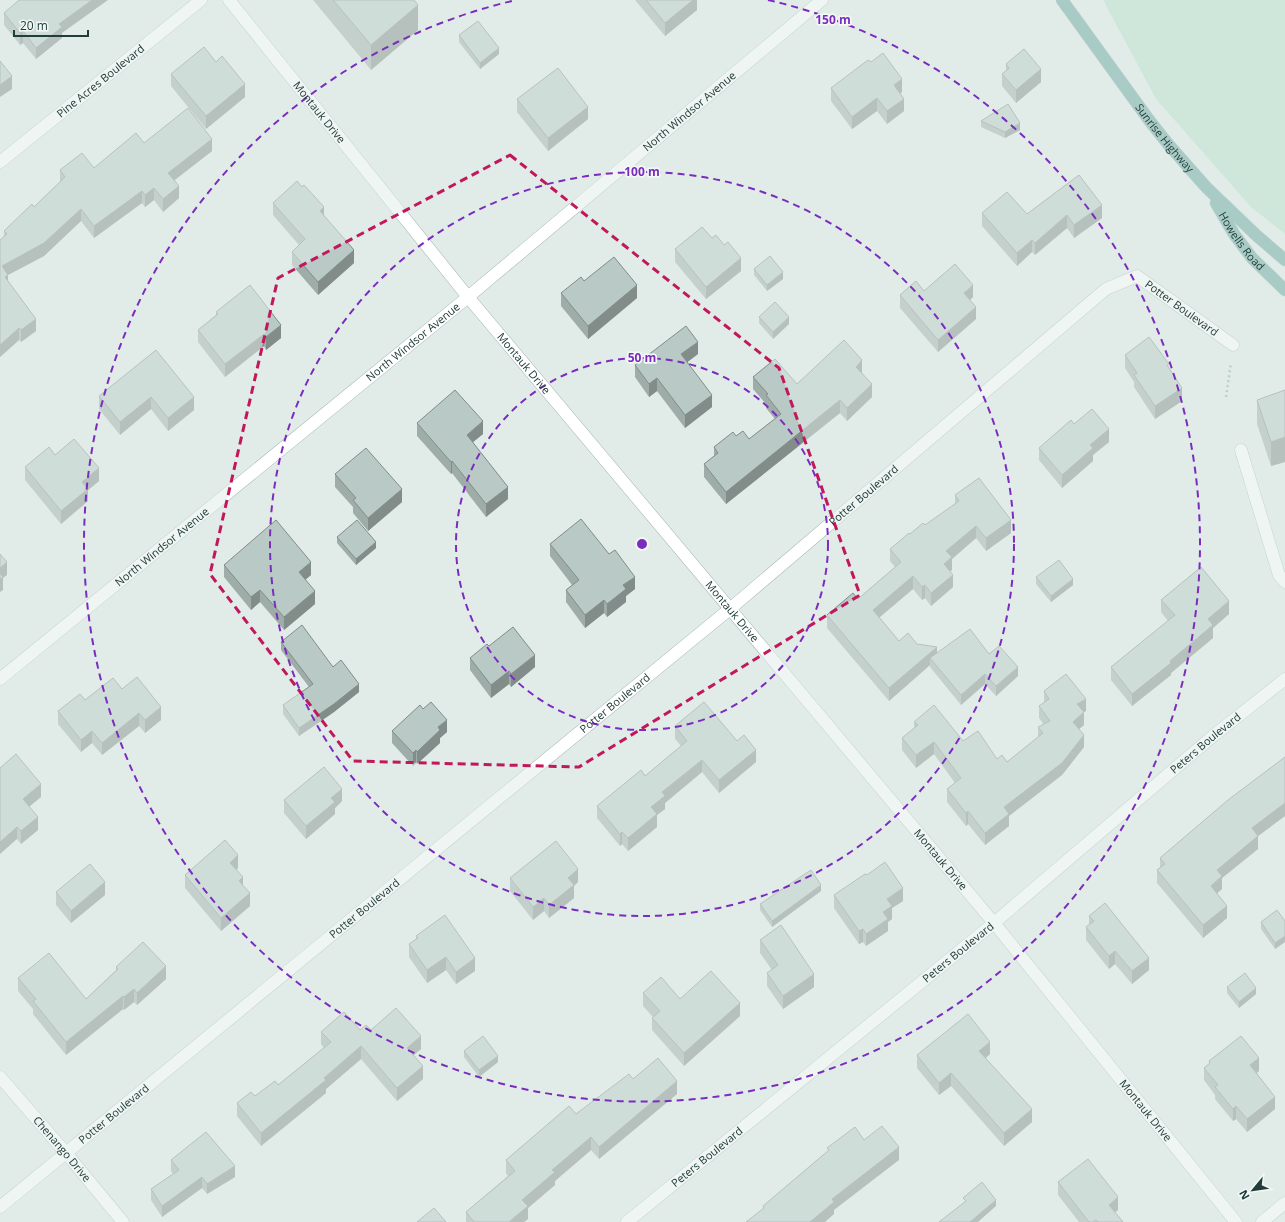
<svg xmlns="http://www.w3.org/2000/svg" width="1285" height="1222" font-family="'Open Sans',sans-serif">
<rect width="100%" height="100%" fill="#e1ece9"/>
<path fill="#b9ddc9" d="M1103,0H1285V234L1251,207L1156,99Z"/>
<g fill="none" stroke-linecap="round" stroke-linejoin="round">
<defs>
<g id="minor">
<path id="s1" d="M229,0L468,297L994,923L1236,1222"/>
<path id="s2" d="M0,162L201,0"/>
<path d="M1241,450L1279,575L1285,582"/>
<path id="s3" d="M0,679L468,297L822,0"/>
<path id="s4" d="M0,1077L66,1153L123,1222"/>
<path id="s5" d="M0,1207L731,608L1106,289L1137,276L1233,345"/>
<path id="s6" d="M627,1222L994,923L1213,736L1285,679"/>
<path d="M1262,1222L1285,1203"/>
</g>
<g id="major">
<path id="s7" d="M1062,0L1149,120L1168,144L1206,187L1256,235L1285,260"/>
<path id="s8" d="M1216,203L1234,234L1252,258L1285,290"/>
</g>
</defs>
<use href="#minor" stroke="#a4b4b1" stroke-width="13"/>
<use href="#major" stroke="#c1c9c8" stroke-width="13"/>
<path stroke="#81b0a9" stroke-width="2.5" stroke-dasharray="2 3" stroke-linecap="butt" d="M1226,397L1231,363"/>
<use href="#minor" stroke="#fff" stroke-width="12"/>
<use href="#major" stroke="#64a29c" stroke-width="12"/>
</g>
<path fill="#9fada9" d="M313,0H414L418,30L371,70Z
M635,0H697V10L665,36Z
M4,13L62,33V38L36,59L23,43L20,45L4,25Z
M459,35L499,54L480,69L459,42Z
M1006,64L1041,82L1016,103L1002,86V74L1006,71Z
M171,74L245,97L206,129L171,86Z
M831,88L902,92L900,93L904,111L887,124L877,111L852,129L831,101Z
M517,99L588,119L548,151L517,112Z
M981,121L1020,130L1005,138L981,127Z
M144,143L212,151L175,180L179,198L163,212L154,200L145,207L142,203L94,238L81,221L44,256L8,275V281L36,331L21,342L19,340L0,357L4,231L34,207L60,182V170L94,168Z
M1079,175L1102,218L1074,238L1067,228L1035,255L1032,252L1017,266L982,226V213L1027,214Z
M273,203L324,216L354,263L318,295L292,265V252L299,245L273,215Z
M675,249L741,271L706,299L675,262Z
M754,269L783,279L767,291L754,275Z
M584,281L637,298L588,339L561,306V293Z
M924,291L973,297L970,300L976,319L938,352L900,308V295Z
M216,312L281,338L266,350L264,346L225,377L198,342V330L216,315Z
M759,317L789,324L773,339L759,323Z
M698,354L687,362L712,407L685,428L657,391L649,397L635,377V365Z
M1125,355L1169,368L1182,401L1155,419L1134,387V382L1125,368Z
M862,373L872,397L847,421L840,413L726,504L704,477V464L714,456V447L736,436L749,439L775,419L766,408V404L753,389V377L797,384Z
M1285,390V462L1271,466L1257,424V400Z
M99,396L194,397V410L168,431L151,409L120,435L99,409Z
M417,423L483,434L473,442L508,499L486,517L452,473L451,474L417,436Z
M1109,442L1093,455V461L1062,488L1039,460V448Z
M55,455L99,481L88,490V501L61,524L25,480V467Z
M335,474L402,502L368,531L353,513V507L335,487Z
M955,495L1011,533L986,551L976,538L952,559V570L950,571L953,587L931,606L925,598L922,600L913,589L879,617L899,641L917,644L937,653L989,654L1018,676L996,696L985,684L961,705L930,667V665L889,701L827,628V615L858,599L895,567L890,561V549L910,534L925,525L955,504Z
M337,537L376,548L356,565L337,543Z
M550,544L635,589L626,596V602L607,617L604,613L585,628L566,602V590L572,585L550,556Z
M224,565L311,575L305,580L315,604L284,630L260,602L251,610L224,577Z
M1036,577L1073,585L1051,602L1036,584Z
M1161,600L1229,614L1213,628V638L1171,673V675L1132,706L1111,680V667L1168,621L1161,612Z
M281,642L333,667L359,692L334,712L299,736L283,714V705L309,687L281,650Z
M489,646L535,667L511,687L509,684L491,698L470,670V658Z
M122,689L161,720L145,733L139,726L102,755L92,743L81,752L58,724V711L85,700Z
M1044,691L1086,711L1084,712V725L1079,729L1084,747L1062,775L1009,816V826L985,845L968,824L966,826L947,802V789L955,783L934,754L916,768L902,750V738L914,728V722L963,741L997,759L1007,762L1038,737V727L1044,725L1039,718V706L1044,703Z
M675,726L737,741L756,762L719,793L702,772L665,803V809L657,815V827L628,851L622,844L620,846L597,818V806L645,776L681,746L675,739Z
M392,731L447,732L440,738V743L417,764L416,763L413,766L392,743Z
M1285,757V816L1258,836V849L1222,878V889L1217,893L1227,918L1203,938L1157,883V870L1160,868V858Z
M0,768L41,797L29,806L38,830L21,844L17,839Z
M284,800L342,801L335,808V814L306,839L284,813Z
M238,868L236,870L243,886L250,906L221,931L185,888V875Z
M510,878L578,882L574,886V898L549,918L544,911L533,920L510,891Z
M821,891L772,927L760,910V904Z
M56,892L105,895L71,923L56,905Z
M834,895L903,901L892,908V919L888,922V931L866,946L863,942L859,944L834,908Z
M1089,916L1149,970L1132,984L1115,964L1109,969L1086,940V927L1089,925Z
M1285,921V942L1275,949L1261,929V922Z
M416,936L475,971L456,984L446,970L427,983L409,957V944L416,939Z
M760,940L814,987L783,1009L767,986V973L772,970L760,953Z
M116,967L166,979L137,1005L134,1002L124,1010L123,1009L66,1055L33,1014V1009L18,991V978L86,999L116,970Z
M1227,987L1256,994L1239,1008L1227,993Z
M643,993L680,999L740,1016L684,1066L652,1030V1018L653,1017L643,1006Z
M371,1030L421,1049L413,1055L423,1079L397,1101L361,1059L326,1089V1093L261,1146L237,1116V1103L255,1096L278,1085L324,1048L321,1044V1032Z
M464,1051L498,1062L479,1077L464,1057Z
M990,1054L986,1058L1032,1122L1004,1146L951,1086L939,1095L917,1068V1055Z
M1209,1061L1259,1071L1257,1073L1275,1109L1247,1132L1236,1119L1233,1121L1215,1099V1095L1204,1080V1068L1209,1064Z
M633,1079L677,1094L599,1159L591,1150L555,1181V1185L528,1208V1219L524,1222H466V1212L508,1176L506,1173V1160L576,1114Z
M171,1160L235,1177L207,1194L202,1188L162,1217L151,1200V1189L173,1174L171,1171Z
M1058,1182L1118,1210L1115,1212L1123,1222H1079L1058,1195Z"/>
<path fill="#828d8a" d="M92,0H108L62,33V38L36,59V48L59,24Z
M693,0H697V10L665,36V23Z
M418,5V30L371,70V45Z
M23,31V43L20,45V33Z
M499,48V54L480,69V63Z
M1041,69V82L1016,103V90Z
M12,76V89L0,97V85Z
M902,79V92L894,98V85Z
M245,84V97L206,129V116Z
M877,98V111L852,129V117Z
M904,99V111L887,124V111Z
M588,107V119L548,151V138Z
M1020,123V130L1005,138V132Z
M212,139V151L168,185V173Z
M179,186V198L163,212V199Z
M154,188V200L145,207V195Z
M142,191V203L94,238V226Z
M1102,205V218L1074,238V225Z
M324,207V220L320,211Z
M81,209V221L44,256L2,278V266Z
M1067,215V228L1035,255V243Z
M1032,240V252L1017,266V253Z
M354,250V263L318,295V282Z
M741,258V271L706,299V287Z
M783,272V279L767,291V285Z
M8,275V288L5,277Z
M637,285V298L588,339V326Z
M973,285V297L964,305V293Z
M976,307V319L938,352V340Z
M789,317V324L773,339V332Z
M36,319V331L21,342V330Z
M281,325V338L266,350V337Z
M19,328V340L0,357V345Z
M264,334V346L225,377V364Z
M698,342V354L681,367V354Z
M862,360V373L856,379V367Z
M657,378V391L649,397V384Z
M872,384V397L847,421V408Z
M1182,388V401L1155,419V406Z
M712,395V407L685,428V415Z
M151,397V409L120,435V422Z
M194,397V410L168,431V418Z
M840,400V413L726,504V492Z
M483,421V434L467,447V435Z
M1109,429V442L1093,455V461L1062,488V475L1090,445Z
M1285,437V462L1271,466V442Z
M452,461V473L451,474V462Z
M99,468V481L88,490V501L61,524V511L82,482Z
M508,487V499L486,517V504Z
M402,489V502L368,531V518Z
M1011,520V533L986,551V538Z
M976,526V538L952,559V570L944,576V564L946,551Z
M376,542V548L356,565V559Z
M7,562V575L3,578V590L0,592V568Z
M311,562V575L299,585V572Z
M953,575V587L931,606V593Z
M913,576V589L873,623V610Z
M635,577V589L626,596V602L607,617V604L623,585Z
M1073,579V585L1051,602V596Z
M925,585V598L922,600V587Z
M260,590V602L251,610V597Z
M315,591V604L284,630V617Z
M604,600V613L585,628V615Z
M1229,601V614L1213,628V638L1171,673V675L1132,706V694L1170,661L1208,619Z
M937,647V660L930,658V665L889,701V688Z
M535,655V667L511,687V674Z
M1018,667V676L996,696V686Z
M509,671V684L491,698V685Z
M985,674V684L961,705V695Z
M359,684V692L334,712L299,736V728Z
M1086,699V711L1084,712V725L1073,734V722L1077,704Z
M161,707V720L145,733V720Z
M139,713V726L102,755V743Z
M447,720V732L440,738V743L417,764V752L438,727Z
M92,731V743L81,752V740Z
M1084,735V747L1062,775L1009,816V826L985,845V833L1004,807Z
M934,742V754L916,768V755Z
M416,750V763L413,766V753Z
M756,750V762L719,793V780Z
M702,760V772L665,803V809L657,815V827L628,851V838L662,792Z
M41,784V797L23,812V799Z
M342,789V801L335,808V814L306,839V826L331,798Z
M1285,803V816L1258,836V849L1222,878V889L1211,899V886L1217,870L1252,828Z
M968,811V824L966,826V813Z
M38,817V830L21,844V831Z
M17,827V839L0,854V842Z
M622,832V844L620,846V834Z
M238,855V868L230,875V863Z
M578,869V882L574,886V898L549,918V905L568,878Z
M243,877V890L239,881Z
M105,882V895L71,923V911Z
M821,885V891L772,927V921Z
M903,888V901L892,908V919L888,922V931L866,946V934L883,912L887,899Z
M250,893V906L221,931V918Z
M544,898V911L533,920V907Z
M1227,906V918L1203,938V925Z
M863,929V942L859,944V931Z
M1285,936V942L1275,949V943Z
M1115,951V964L1109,969V956Z
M446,957V970L427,983V970Z
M475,958V971L456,984V972Z
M1149,958V970L1132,984V971Z
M166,966V979L137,1005V993Z
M814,974V987L783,1009V996Z
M1256,988V994L1239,1008V1002Z
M134,989V1002L124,1010V997Z
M123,996V1009L66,1055V1042Z
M740,1003V1016L684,1066V1053Z
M421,1036V1049L407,1061V1048Z
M990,1042V1054L979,1063V1051Z
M361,1046V1059L326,1089V1093L261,1146V1133Z
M498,1056V1062L479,1077V1070Z
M1259,1058V1071L1250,1078V1065Z
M423,1066V1079L397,1101V1088Z
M951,1073V1086L939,1095V1083Z
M677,1081V1094L599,1159V1147Z
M1275,1097V1109L1247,1132V1119Z
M1236,1106V1119L1233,1121V1109Z
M1032,1109V1122L1004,1146V1133Z
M591,1137V1150L555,1181V1185L528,1208V1219L524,1222H509L522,1200L552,1170Z
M899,1147V1160L834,1210V1214L825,1222H810L832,1199Z
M235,1166V1177L207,1194V1184Z
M202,1177V1188L162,1217V1206Z
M1118,1197V1210L1109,1217V1205Z
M996,1200V1206L978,1222H970Z"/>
<path fill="#b9c9c5" stroke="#828d8a" d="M19,0H92L59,24L62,27L36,48L23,31L20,33L4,13Z
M333,0H414L418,5L371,45Z
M646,0H693L665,23Z
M478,21L499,48L480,63L459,35Z
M204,47L216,62L222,56L245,84L206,116L171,74Z
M1024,49L1041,69L1016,90L1002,74L1009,68L1006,64Z
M883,53L902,79L894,85L904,99L887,111L877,98L852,117L831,88L868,60L871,62Z
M0,61L12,76L0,85Z
M558,68L588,107L548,138L517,99Z
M1008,104L1020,123L1005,132L981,121Z
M188,108L212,139L168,173L179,186L163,199L154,188L145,195L142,191L94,226L81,209L44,243L2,266L8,275L5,277L36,319L21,330L19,328L0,345V240L7,234L4,231L32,204L34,207L65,177L60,170L82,153L94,168L136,133L144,143Z
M1079,175L1102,205L1074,225L1067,215L1035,243L1032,240L1017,253L982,213L1007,192L1027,214Z
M297,181L302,187L304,185L324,207L320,211L354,250L318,282L292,252L305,239L273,203Z
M702,227L712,238L716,235L724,245L728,242L741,258L706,287L675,249Z
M770,256L783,272L767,285L754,269Z
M614,257L637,285L588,326L561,293L581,277L584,281Z
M955,264L973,285L964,293L976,307L938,340L900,295L916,281L924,291Z
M250,285L281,325L266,337L264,334L225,364L198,330L218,314L216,312Z
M775,302L789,317L773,332L759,317Z
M686,326L698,342L681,354L712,395L685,415L657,378L649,384L635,365Z
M1149,337L1169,364L1167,365L1182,388L1155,406L1134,375L1137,373L1125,355Z
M844,340L862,360L856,367L872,384L847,408L840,400L726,492L704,464L718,453L714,447L733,432L736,436L743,431L749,439L781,414L766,395L768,394L753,377L775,359L797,384Z
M156,350L194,397L168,418L151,397L120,422L99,396Z
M455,390L483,421L467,435L508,487L486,504L452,461L451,462L417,423Z
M1285,390V437L1271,442L1257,400Z
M1092,409L1109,429L1090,445L1093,448L1062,475L1039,448L1071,420L1074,424Z
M74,439L99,468L82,482L88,489L61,511L25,467L49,447L55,455Z
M366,448L402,489L368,518L353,500L356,498L335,474Z
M979,478L1011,520L986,538L976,526L946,551L952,557L944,564L953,575L931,593L925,585L922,587L913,576L873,610L899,641L908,633L917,644L937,647L889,688L827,615L853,593L858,599L901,562L890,549L909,533L910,534L923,523L925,525L959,501L955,495Z
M581,519L609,554L615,550L635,577L623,585L626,589L607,604L604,600L585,615L566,590L579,580L550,544Z
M276,520L311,562L299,572L315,591L284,617L260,590L251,597L224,565Z
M357,520L376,542L356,559L337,537Z
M0,554L7,562L0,568Z
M1059,560L1073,579L1051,596L1036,577Z
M1201,567L1229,601L1208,619L1213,625L1170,661L1171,663L1132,694L1111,667L1175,615L1161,600Z
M0,573L3,577L0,579Z
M302,625L333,667L341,660L359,684L334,704L299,728L283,705L313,684L281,642Z
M513,627L535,655L511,674L509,671L491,685L470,658L487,644L489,646Z
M970,629L989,654L999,646L1018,667L996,686L985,674L961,695L930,658Z
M1066,674L1086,699L1077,704L1084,712L1073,722L1084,735L1062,763L1004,807L1009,814L985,833L968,811L966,813L947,789L961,778L934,742L916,755L902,738L918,725L914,722L934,705L963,741L978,731L997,759L1002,755L1007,762L1043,733L1038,727L1050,721L1039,706L1049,699L1044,691Z
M137,677L161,707L145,720L139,713L102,743L92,731L81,740L58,711L80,694L85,700L113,678L122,689Z
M431,702L447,720L438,727L440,730L417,752L416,750L413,753L392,731L420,705L423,709Z
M704,702L737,741L744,735L756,750L719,780L702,760L662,792L665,796L651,807L657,814L628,838L622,832L620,834L597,806L641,770L645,776L687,741L675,726Z
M16,754L41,784L23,799L38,817L21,831L17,827L0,842V768Z
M1285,757V803L1252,828L1258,836L1217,870L1222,876L1211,886L1227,906L1203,925L1157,870L1165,864L1160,858L1228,800Z
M324,767L342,789L331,798L335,802L306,826L284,800Z
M225,840L238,855L230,863L243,877L239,881L250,893L221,918L185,875Z
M556,841L578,869L568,878L574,885L549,905L544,898L533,907L510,878Z
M885,862L903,888L887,899L892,906L883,912L888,919L866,934L863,929L859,931L834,895L865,874L867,875Z
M90,864L105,882L71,911L56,892Z
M811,870L821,885L772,921L760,904Z
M1105,903L1149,958L1132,971L1115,951L1109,956L1086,927L1094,921L1089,916Z
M1277,910L1285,921V936L1275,943L1261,922Z
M445,915L475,958L456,972L446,957L427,970L409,944L418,938L416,936Z
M781,925L814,974L783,996L767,973L778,965L760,940Z
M143,942L166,966L137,993L134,989L124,997L123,996L66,1042L33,1001L36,999L18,978L49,953L86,999L118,969L116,967Z
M711,971L740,1003L684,1053L652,1018L660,1011L643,993L661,977L680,999Z
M1245,973L1256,988L1239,1002L1227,987Z
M396,1008L421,1036L407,1048L423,1066L397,1088L361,1046L324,1078L326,1080L261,1133L237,1103L251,1092L255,1096L275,1081L278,1085L331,1042L321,1032L344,1012L360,1030L366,1025L371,1030Z
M968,1014L990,1042L979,1051L1032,1109L1004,1133L951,1073L939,1083L917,1055Z
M483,1036L498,1056L479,1070L464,1051Z
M1241,1036L1259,1058L1250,1065L1275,1097L1247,1119L1236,1106L1233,1109L1215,1087L1218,1085L1204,1068L1210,1063L1209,1061Z
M658,1058L677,1081L599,1147L591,1137L552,1170L555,1172L522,1200L528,1206L509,1222H474L466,1212L515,1171L506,1160L569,1106L576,1114L629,1074L633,1079Z
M882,1126L899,1147L832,1199L834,1202L810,1222H746L764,1208L763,1206L829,1150L827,1148L855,1127L864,1140Z
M206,1132L235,1166L207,1184L202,1177L162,1206L151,1189L179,1170L171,1160Z
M1088,1159L1118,1197L1109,1205L1123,1222H1098L1096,1220L1093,1222H1089L1058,1182Z
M982,1182L996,1200L970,1222H939L966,1201L963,1198Z
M434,1208L446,1222H417Z"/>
<path d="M0 0H1285V1222H0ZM510,155L779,368L860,595L579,767L353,761L210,574L278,278Z" fill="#e1ece9" fill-opacity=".55" fill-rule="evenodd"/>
<path fill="none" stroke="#c2185b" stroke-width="3" stroke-dasharray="8 5" stroke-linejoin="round" d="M510,155L779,368L860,595L579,767L353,761L210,574L278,278Z"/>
<g fill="none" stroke="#7b2cbf" stroke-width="2" stroke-dasharray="7 5">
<circle cx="642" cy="544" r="186"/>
<circle cx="642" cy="544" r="372"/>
<path d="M768 0A558 558 0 1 1 516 0"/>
</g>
<g text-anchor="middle" stroke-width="3.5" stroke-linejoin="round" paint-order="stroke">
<g font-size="11" fill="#213d3a" stroke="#f1f8f6">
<text dy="4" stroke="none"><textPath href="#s2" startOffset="129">Pine Acres Boulevard</textPath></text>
<text dy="4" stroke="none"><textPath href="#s3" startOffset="893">North Windsor Avenue</textPath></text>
<text dy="4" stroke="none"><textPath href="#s1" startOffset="144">Montauk Drive</textPath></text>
<text dy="4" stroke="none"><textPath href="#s7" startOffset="172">Sunrise Highway</textPath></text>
<text dy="4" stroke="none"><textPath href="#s8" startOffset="46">Howells Road</textPath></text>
<text dy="4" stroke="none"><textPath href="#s5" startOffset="1526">Potter Boulevard</textPath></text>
<text dy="4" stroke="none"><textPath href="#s3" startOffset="533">North Windsor Avenue</textPath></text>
<text dy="4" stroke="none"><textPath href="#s1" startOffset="468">Montauk Drive</textPath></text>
<text dy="4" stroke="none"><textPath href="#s5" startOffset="1119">Potter Boulevard</textPath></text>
<text dy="4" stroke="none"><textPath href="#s3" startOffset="209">North Windsor Avenue</textPath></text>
<text dy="4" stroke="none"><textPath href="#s1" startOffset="792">Montauk Drive</textPath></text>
<text dy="4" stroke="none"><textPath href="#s5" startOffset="795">Potter Boulevard</textPath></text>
<text dy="4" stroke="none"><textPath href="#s6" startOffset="751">Peters Boulevard</textPath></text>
<text dy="4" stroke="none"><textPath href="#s1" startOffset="1116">Montauk Drive</textPath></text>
<text dy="4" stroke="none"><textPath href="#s5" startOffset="471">Potter Boulevard</textPath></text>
<text dy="4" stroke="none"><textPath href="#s6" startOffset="427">Peters Boulevard</textPath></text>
<text dy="4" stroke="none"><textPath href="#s1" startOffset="1440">Montauk Drive</textPath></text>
<text dy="4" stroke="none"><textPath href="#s5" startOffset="147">Potter Boulevard</textPath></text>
<text dy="4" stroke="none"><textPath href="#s4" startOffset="95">Chenango Drive</textPath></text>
<text dy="4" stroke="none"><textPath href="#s6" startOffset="103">Peters Boulevard</textPath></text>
</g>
</g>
<circle cx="642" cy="544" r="6" fill="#7b2cbf" stroke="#f1f8f6" stroke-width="2"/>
<g font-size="12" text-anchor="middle" font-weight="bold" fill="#7b2cbf" stroke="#f1f8f6" stroke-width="3.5" stroke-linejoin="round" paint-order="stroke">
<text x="833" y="24">150 m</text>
<text x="642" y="176">100 m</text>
<text x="642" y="362">50 m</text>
</g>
<g transform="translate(1253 1190) rotate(241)" stroke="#f1f8f6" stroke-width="3" paint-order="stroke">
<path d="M0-3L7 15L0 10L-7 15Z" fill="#213d3a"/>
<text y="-6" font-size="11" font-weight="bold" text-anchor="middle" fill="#213d3a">N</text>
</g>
<path d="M14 30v6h74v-6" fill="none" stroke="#213d3a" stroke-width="2"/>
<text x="20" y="30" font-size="12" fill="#213d3a" stroke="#f1f8f6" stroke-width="3" paint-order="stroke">20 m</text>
</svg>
